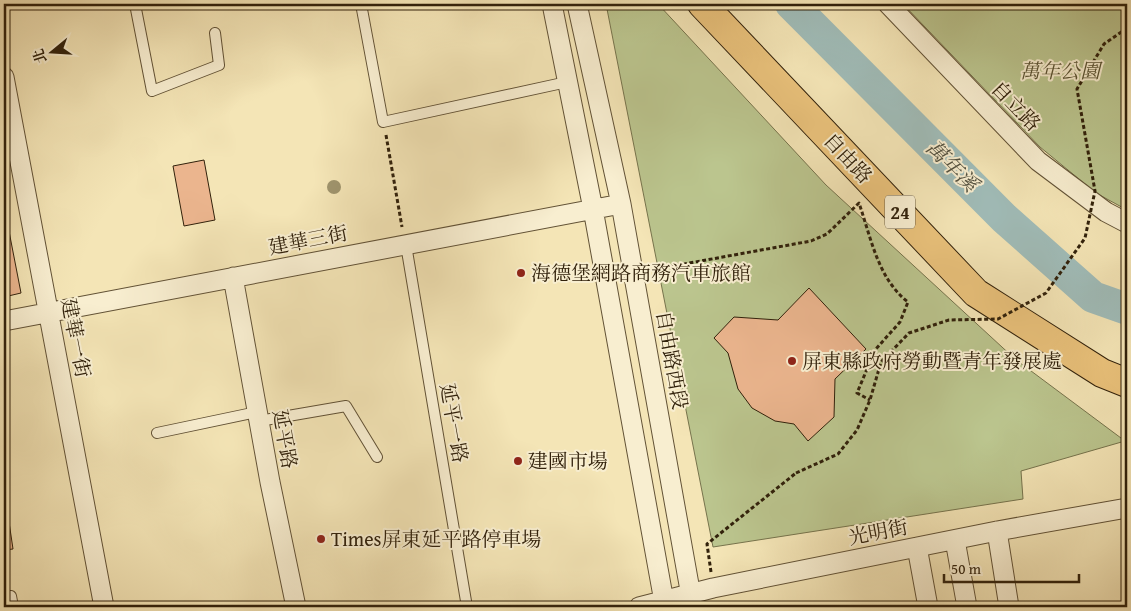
<svg xmlns="http://www.w3.org/2000/svg" width="1131" height="611" font-family="'Gentium Book Plus','Noto Serif TC',serif">
<rect width="100%" height="100%" fill="#f4e5b6"/>
<filter id="stains"><feTurbulence type="fractalNoise" baseFrequency=".004" numOctaves="4"/><feColorMatrix values="0 0 0 0 .2 0 0 0 0 .09 0 0 0 0 .02 0 0 0 .5 -.17"/></filter>
<radialGradient id="worn" r=".72"><stop offset=".6" stop-color="#630" stop-opacity="0"/><stop offset="1" stop-color="#630" stop-opacity=".3"/></radialGradient>
<path fill="#bbc58e" stroke="#76734c" d="M606,4H658L826,185L1015,359L1125,441L1021,471L1023,499L713,547Z
M903,4H1127V210L1096,193L1040,147Z"/>
<g fill="none" stroke-linecap="round" stroke-linejoin="round">
<path stroke="#a0bcb8" stroke-width="32" d="M791,4L1004,218L1093,297L1127,309"/>
</g>
<path fill="#ebb58e" stroke="#31210b" d="M204,160L215,220L184,226L173,166Z
M8,226L21,293L4,297V227Z
M809,288L866,349L835,379L834,417L808,441L794,424L775,421L752,408L738,389L728,353L714,338L734,317L778,320Z
M9,522L13,549L4,550V523Z"/>
<g fill="none" stroke-linecap="round" stroke-linejoin="round">
<defs>
<path id="lane" d="M135,4L152,91L219,65L215,33
M361,4L383,122L567,82
M406,245L467,607
M259,421L346,406L377,457
M157,433L257,412
M11,596L13,607"/>
<path id="street" d="M552,4L593,209L665,607
M577,4L621,204L693,607
M888,4L1038,161L1106,212L1127,223
M4,77L104,607
M233,277L270,482L296,607
M4,321L621,204
M997,531L1009,607
M955,540L967,607
M917,547L928,607
M639,607L713,588L997,531L1127,508"/>
<path id="primary" d="M702,4L976,293L1102,373L1127,383"/>
</defs>
<use href="#lane" stroke="#625236" stroke-width="12"/>
<use href="#street" stroke="#625236" stroke-width="21"/>
<use href="#primary" stroke="#31210b" stroke-width="30"/>
<path stroke="#31210b" stroke-width="3" stroke-dasharray="4 2.5" stroke-linecap="butt" d="M386,135L402,227
M651,270L811,241L827,234L859,203C871,238 878,279 908,302L900,322L875,350L857,393L870,400
M711,572L707,544L796,473"/>
<use href="#lane" stroke="#f8eed0" stroke-width="10"/>
<use href="#street" stroke="#f8eed0" stroke-width="19"/>
<use href="#primary" stroke="#eac27b" stroke-width="28"/>
<path stroke="#31210b" stroke-width="3" stroke-dasharray="4 2.5" stroke-linecap="butt" d="M796,473L838,454L857,430L870,400L881,362L909,333L949,320L998,319L1046,293L1085,238L1095,191L1077,89L1104,44L1127,28"/>
</g>
<circle fill="#9f946d" cx="334" cy="187" r="7"/>
<g fill="#8f2418" stroke="#f8eed0" stroke-width="2">
<circle cx="521" cy="273" r="5"/>
<circle cx="792" cy="361" r="5"/>
<circle cx="518" cy="461" r="5"/>
<circle cx="321" cy="539" r="5"/>
</g>
<g text-anchor="middle" stroke-width="4" stroke-linejoin="round" paint-order="stroke">
<rect fill="#f8eed0" stroke="#6d5e46" stroke-width="1" x="885" y="195.5" width="30" height="33" rx="4"/>
<g font-size="19" font-weight="bold" fill="#31210b">
<text x="900" y="219">24</text>
</g>
<g font-size="20" font-style="italic" fill="#5a5232" stroke="#f8eed0">
<text x="1060" y="78">萬年公園</text>
</g>
<g font-size="20" fill="#31210b" stroke="#f8eed0">
<text transform="translate(1016 106) rotate(46)" y="7">自立路</text>
<text transform="translate(848 158) rotate(47)" y="7">自由路</text>
<text transform="translate(308 240) rotate(-11)" y="7">建華三街</text>
<text transform="translate(76 338) rotate(79)" y="7">建華一街</text>
<text transform="translate(672 360) rotate(80)" y="7">自由路西段</text>
<text transform="translate(454 423) rotate(80)" y="7">延平一路</text>
<text transform="translate(285 439) rotate(80)" y="7">延平路</text>
<text transform="translate(878 532) rotate(-11)" y="7">光明街</text>
</g>
<g font-size="20" fill="#31210b" stroke="#f8eed0" text-anchor="start">
<text x="531" y="280">海德堡網路商務汽車旅館</text>
<text x="802" y="368">屏東縣政府勞動暨青年發展處</text>
<text x="528" y="468">建國市場</text>
<text x="331" y="546">Times屏東延平路停車場</text>
</g>
<g font-size="21" font-style="italic" fill="#52503f" stroke="#f8eed0">
<text transform="translate(952 166) rotate(45)" y="7">萬年溪</text>
</g>
</g>
<rect width="1131" height="611" fill="none" stroke="#f4e5b6" stroke-width="20"/>
<rect x="5" y="5" width="1121" height="601" fill="none" stroke="#31210b" stroke-width="2.5"/>
<rect x="10" y="10" width="1111" height="591" fill="none" stroke="#31210b"/>
<g transform="translate(52 52) rotate(252)" stroke="#f8eed0" stroke-width="4" paint-order="stroke">
<path d="M0-4L9 19L0 12L-9 19Z" fill="#31210b"/>
<text y="-8" font-size="14" font-weight="bold" text-anchor="middle" fill="#31210b">北</text>
</g>
<path d="M944 574v8h135v-8" fill="none" stroke="#31210b" stroke-width="2.5"/>
<text x="951" y="574" font-size="15" fill="#31210b" stroke="#f8eed0" stroke-width="4" paint-order="stroke">50 m</text>
<rect width="100%" height="100%" filter="url(#stains)"/>
<rect width="100%" height="100%" fill="url(#worn)"/>
</svg>
